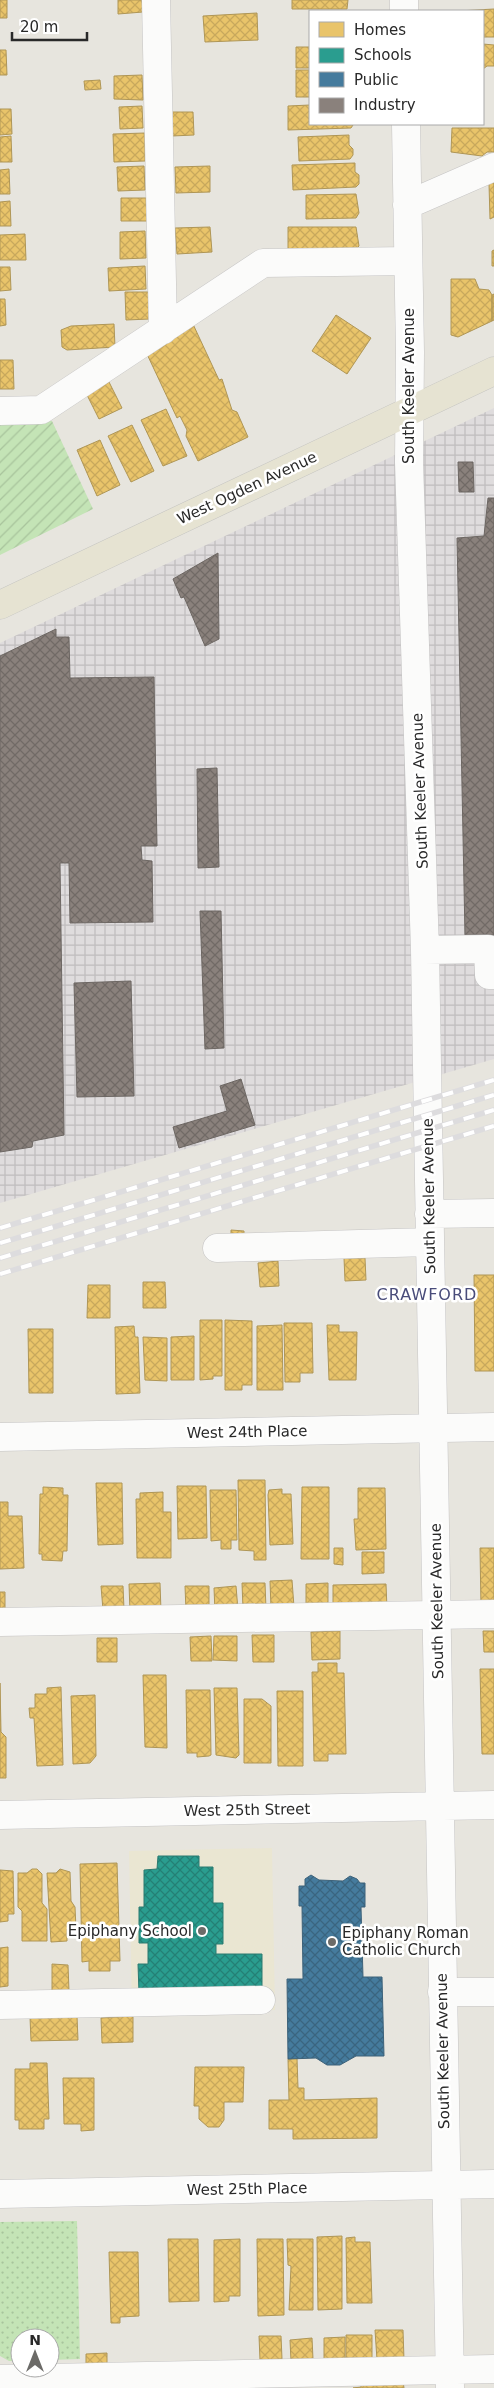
<svg xmlns="http://www.w3.org/2000/svg" width="494" height="2388" font-family="'DejaVu Sans',sans-serif">
<defs>
<pattern id="industrial-grid" width="8" height="8" patternUnits="userSpaceOnUse" patternTransform="scale(1.25)"><rect width="8" height="8" fill="#dfdcdd"/><path d="M0 4h8M4 0v8" fill="none" stroke="#bfbdbe"/></pattern>
<pattern id="grass-dots" width="8" height="8" patternUnits="userSpaceOnUse" patternTransform="scale(1.25)"><rect width="8" height="8" fill="#c4e4b6"/><path d="M2 2h.1M6 6h.1" fill="none" stroke="#a8c49c" stroke-width="1.8" stroke-linecap="round"/></pattern>
<pattern id="garden-furrows" width="10" height="10" patternUnits="userSpaceOnUse" patternTransform="scale(1.25)"><rect width="10" height="10" fill="#c4e4b6"/><path d="M-1 1l2-2M0 10L10 0M9 11l2-2" fill="none" stroke="#a8c49c"/></pattern>
<pattern id="homes-cross-hatch" width="8" height="8" patternUnits="userSpaceOnUse" patternTransform="scale(1.25)"><rect width="8" height="8" fill="#e9c46a"/><path d="M0 0l8 8M0 8l8-8" fill="none" stroke="#c8a85c"/></pattern>
<pattern id="schools-cross-hatch" width="8" height="8" patternUnits="userSpaceOnUse" patternTransform="scale(1.25)"><rect width="8" height="8" fill="#2a9d8f"/><path d="M0 0l8 8M0 8l8-8" fill="none" stroke="#248075"/></pattern>
<pattern id="public-cross-hatch" width="8" height="8" patternUnits="userSpaceOnUse" patternTransform="scale(1.25)"><rect width="8" height="8" fill="#457b9d"/><path d="M0 0l8 8M0 8l8-8" fill="none" stroke="#3a6580"/></pattern>
<pattern id="industry-cross-hatch" width="8" height="8" patternUnits="userSpaceOnUse" patternTransform="scale(1.25)"><rect width="8" height="8" fill="#8a817c"/><path d="M0 0l8 8M0 8l8-8" fill="none" stroke="#716a66"/></pattern>
</defs>
<rect width="100%" height="100%" fill="#e7e5de"/>
<path fill="url(#industrial-grid)" d="M494,408V1059L0,1203V643Z"/>
<path fill="#eae6d2" d="M272,1848L275,2010L132,2013L129,1851Z"/>
<path fill="url(#grass-dots)" d="M77,2221L80,2359L50,2360V2338H20V2361H9L0,2356V2222Z"/>
<path fill="url(#garden-furrows)" d="M52,421L93,509L0,555V422Z"/>
<path fill="url(#homes-cross-hatch)" stroke="#af9656" d="M0,0H7V18H0Z
M118,0H142L143,12L118,14Z
M292,0H348L347,9H292Z
M494,9V37H483V11H458Z
M257,13L258,40L205,42L203,16Z
M483,44L494,45V66H487L483,69Z
M296,47H310V68H296Z
M0,50H6L7,75H0Z
M296,70H310V97H296Z
M142,75L143,100L114,99V76Z
M100,80L101,89L85,90L84,81Z
M310,105V124L353,125L351,128L288,130V106Z
M142,106L143,128L120,129L119,107Z
M0,109H11L12,134L0,135Z
M170,112H193L194,135L172,136Z
M452,128H494V152H487L482,156L451,152Z
M145,133V161L114,162L113,134Z
M349,135V145L353,149V155L350,159L299,161L298,137Z
M11,136L12,162H0V137Z
M355,163V172L359,175V184L356,187L293,190L292,165Z
M144,166L145,190L118,191L117,167Z
M210,166V192L176,193L175,167Z
M9,169L10,194H0V170Z
M494,181V217L490,219L489,184Z
M356,194L359,213L356,218L306,219V195Z
M121,198H146L147,221H121Z
M10,201L11,226H0V202Z
M210,227L212,252L177,254L175,228Z
M288,227H356L359,246L355,250L288,251Z
M145,231L146,258L120,259V232Z
M25,234L26,260H0V235Z
M494,250V266H492V251Z
M145,266L146,289L109,291L108,268Z
M0,267H10L11,290L0,291Z
M451,279H475L479,289L489,290L492,295V321L458,337L451,335Z
M125,292H150V319L126,320Z
M494,294V320L492,321V295Z
M0,299H5L6,325L0,326Z
M336,315L371,338L347,374L312,351Z
M192,322L219,380L222,379L232,410L237,412L248,437L198,461L186,436L187,430L180,416L177,418L146,352Z
M114,324L115,347L67,350L62,347L61,330L71,326Z
M0,360H13L14,389H0Z
M109,382L122,408L99,419L86,393Z
M166,409L187,456L163,466L141,420Z
M132,425L154,471L131,482L108,436Z
M100,440L120,485L97,496L77,450Z
M231,1230L244,1231V1241H231Z
M344,1258H365L366,1280L345,1281Z
M278,1261L279,1286L260,1287L258,1263Z
M474,1275H494V1371H475Z
M143,1282H165L166,1308H143Z
M88,1285H110V1318H87Z
M200,1320H222V1376H213V1379L200,1380Z
M225,1320L252,1321V1385H242V1390H225Z
M284,1323H312L313,1373H300V1382H285Z
M282,1325L283,1390H257V1326Z
M327,1325H339V1332H357L356,1380H329Z
M134,1326L135,1337H138L140,1393L116,1394L115,1327Z
M28,1329H53V1393H29Z
M194,1336V1380H171V1337Z
M143,1337L167,1338V1381L145,1380Z
M238,1480H265L266,1560H254V1551L239,1550Z
M96,1483H122L123,1544L98,1545Z
M177,1486H206L207,1538L178,1539Z
M43,1487L63,1488V1495H68L67,1551H63L62,1561L42,1560V1554H39L40,1494H43Z
M302,1487H329V1559H301Z
M358,1488H385L386,1549L356,1550L354,1519H358Z
M282,1489V1494H291L293,1544L270,1545L268,1495L269,1490Z
M210,1490H236L237,1540H231V1549H221V1540L211,1541Z
M163,1492V1512H171V1558H137L136,1499H140V1493Z
M0,1502H8V1516H22L24,1568L0,1569Z
M334,1548H343V1565L334,1564Z
M480,1548H494V1608H481Z
M362,1552H384V1573L362,1574Z
M292,1580L294,1607L271,1608L270,1581Z
M160,1583L161,1611L130,1612L129,1584Z
M242,1583H265L266,1609H243Z
M328,1583V1608H306V1584Z
M386,1584L387,1609L333,1611V1585Z
M101,1586H123L124,1609L103,1610Z
M185,1586H209V1610L186,1611Z
M236,1586L238,1610L215,1612L214,1588Z
M0,1592H5V1616H0Z
M340,1631V1659L312,1660L311,1632Z
M483,1631H494V1652H484Z
M252,1635H274V1662H253Z
M211,1636L212,1661H191L190,1637Z
M214,1636H237V1661L213,1660Z
M97,1638H117V1662H97Z
M318,1663H337V1673H344L346,1754H328V1761H314L312,1672H318Z
M480,1669H494V1754H482Z
M143,1675H166L167,1748L145,1747Z
M0,1683L1,1732L6,1737V1778H0Z
M61,1687L63,1765L37,1766L34,1718H30L29,1708H35V1694H47V1688Z
M214,1688H237L239,1755L236,1758L216,1755Z
M186,1690H210L211,1755L209,1756L197,1757V1753H187Z
M277,1691H303V1766H278Z
M95,1695L96,1756L90,1763L73,1764L71,1696Z
M244,1699H262L271,1706V1763H244Z
M117,1863L120,1961H110V1971H89V1961L82,1962L80,1864Z
M32,1869H37L42,1874V1903L47,1909V1941H22V1911L18,1907V1873H27Z
M60,1869L70,1872L71,1901L75,1907L76,1929H67V1941L51,1942L47,1873H56Z
M0,1870L13,1871L14,1914H8V1921L0,1922Z
M8,1947V1986L0,1987V1948Z
M52,1964L68,1965L69,1991H52Z
M77,2016L78,2040L31,2041L30,2017Z
M133,2016V2042L102,2043L101,2018Z
M297,2058L298,2088H304V2100L377,2098V2138L293,2139V2129H269V2100H289L288,2059Z
M30,2063H47L49,2119H44V2129H19V2120H15V2069H30Z
M195,2067H244L243,2102H224V2120L219,2127H208L199,2119V2106H194Z
M63,2078H94V2130L81,2131V2124H64Z
M342,2236V2309L318,2310L317,2237Z
M355,2237V2242H370L372,2303H347L346,2238Z
M168,2239H198L199,2301L169,2302Z
M240,2239V2296H229V2301L214,2302V2240Z
M257,2239H283L284,2315L258,2316Z
M287,2239H313V2310H289L291,2266L288,2265Z
M109,2252H138L139,2316L120,2317V2323H111Z
M375,2330H403L404,2360H377Z
M346,2335H372V2360L346,2359Z
M259,2336H281L282,2359L260,2360Z
M345,2337V2359L324,2360V2338Z
M312,2338L313,2359L291,2361L290,2340Z
M107,2353V2367H86V2354Z
M361,2381H403L404,2388H353L361,2387Z"/>
<path fill="url(#schools-cross-hatch)" stroke="#2a7a70" d="M158,1856H199V1867H213V1903H223V1944H216V1954H262V1992L139,1993L138,1964H148V1943H139V1907H144V1870L157,1869Z"/>
<path fill="url(#public-cross-hatch)" stroke="#3d627a" d="M311,1875L319,1880L343,1881L350,1876L357,1879L360,1883H365V1907H361L363,1977H382L384,2056H356L340,2065H327L316,2058L288,2059L287,1979H303L302,1906H299V1886H305V1879Z"/>
<path fill="url(#industry-cross-hatch)" stroke="#6d6763" d="M458,462H473L474,492H459Z
M488,498H494V935H465L457,538L484,536Z
M218,553L219,639L205,646L184,597L181,598L173,579Z
M56,629V637H69L70,678L154,677L157,846H141L142,860L152,861L153,922L70,923L69,863H60L64,1135L33,1141L32,1147L0,1152V656Z
M217,768L219,867L198,868L197,769Z
M200,911H221L224,1048L205,1049Z
M131,981L134,1096L77,1097L74,983Z
M241,1079L255,1125L179,1148L173,1127L227,1111L220,1086Z"/>
<g fill="none" stroke-linecap="round" stroke-linejoin="round">
<defs>
<path id="minor" d="M156,0L163,330
M404,0V11
M406,124L410,352L409,462L425,950L450,2388
M407,205L494,167
M0,411L41,410L263,263L408,261
M425,950L488,949L489,975H494
M429,1214L494,1213
M217,1248L429,1242
M0,1437L494,1427
M0,1622L494,1614
M0,1815L494,1805
M442,1992H494
M0,2005L261,2000
M0,2194L494,2184
M0,2379L494,2369"/>
<path id="major" d="M0,605L494,371"/>
</defs>
<use href="#minor" stroke="#c5c4c4" stroke-width="29"/>
<use href="#major" stroke="#c3c3c0" stroke-width="29"/>
<use href="#minor" stroke="#fbfbfa" stroke-width="28"/>
<use href="#major" stroke="#e6e3d2" stroke-width="28"/>
<defs>
<path id="rail" d="M0,1228L494,1080
M0,1243L494,1095
M0,1258L494,1110
M0,1274L494,1126"/>
</defs>
<use href="#rail" stroke="#dddcde" stroke-width="5.5"/>
<use href="#rail" stroke="#fff" stroke-width="4" stroke-dasharray="11" stroke-linecap="butt"/>
</g>
<g fill="#6c6b68" stroke="#fff" stroke-width="2">
<circle cx="202" cy="1931" r="5"/>
<circle cx="332" cy="1942" r="5"/>
</g>
<g text-anchor="middle" stroke-width="5" stroke-linejoin="round" paint-order="stroke">
<g font-size="15" fill="#292929" stroke="#fff">
<text transform="translate(409 386) rotate(-90)" y="5">South Keeler Avenue</text>
<text transform="translate(247 488) rotate(-25)" y="5">West Ogden Avenue</text>
<text transform="translate(420 791) rotate(-92)" y="5">South Keeler Avenue</text>
<text transform="translate(429 1196) rotate(-91)" y="5">South Keeler Avenue</text>
<text transform="translate(247 1432) rotate(-1)" y="5">West 24th Place</text>
<text transform="translate(437 1601) rotate(-91)" y="5">South Keeler Avenue</text>
<text transform="translate(247 1810) rotate(-1)" y="5">West 25th Street</text>
<text transform="translate(443 2051) rotate(-91)" y="5">South Keeler Avenue</text>
<text transform="translate(247 2189) rotate(-1)" y="5">West 25th Place</text>
</g>
<g font-size="15" fill="#292929" stroke="#fff" text-anchor="end">
<text x="192" y="1936">Epiphany School</text>
<text x="342" y="1938" text-anchor="start">Epiphany Roman<tspan x="342" dy="17">Catholic Church</tspan></text>
</g>
<g font-size="16" letter-spacing="1" fill="#494c7a" stroke="#fff">
<text x="427" y="1300">CRAWFORD</text>
</g>
</g>
<rect x="309" y="10" width="175" height="115" fill="#ffffff" stroke="#a9a9a9"/>
<rect x="319" y="22" width="25" height="15" fill="#e9c46a" stroke="#a9a9a9"/>
<text x="354" y="35" font-size="15" fill="#292929">Homes</text>
<rect x="319" y="48" width="25" height="15" fill="#2a9d8f" stroke="#a9a9a9"/>
<text x="354" y="60" font-size="15" fill="#292929">Schools</text>
<rect x="319" y="72" width="25" height="15" fill="#457b9d" stroke="#a9a9a9"/>
<text x="354" y="85" font-size="15" fill="#292929">Public</text>
<rect x="319" y="98" width="25" height="15" fill="#8a817c" stroke="#a9a9a9"/>
<text x="354" y="110" font-size="15" fill="#292929">Industry</text>
<g transform="translate(35 2353)"><circle r="24" fill="#ffffff" stroke="#a9a9a9"/>
<path d="M0-4L9 19L0 12L-9 19Z" fill="#6c6b68"/>
<text y="-8" font-size="14" font-weight="bold" text-anchor="middle" fill="#292929">N</text>
</g>
<path d="M12 32v8h75v-8" fill="none" stroke="#292929" stroke-width="2.5"/>
<text x="20" y="32" font-size="15" fill="#292929" stroke="#ffffff" stroke-width="4" paint-order="stroke">20 m</text>
</svg>
